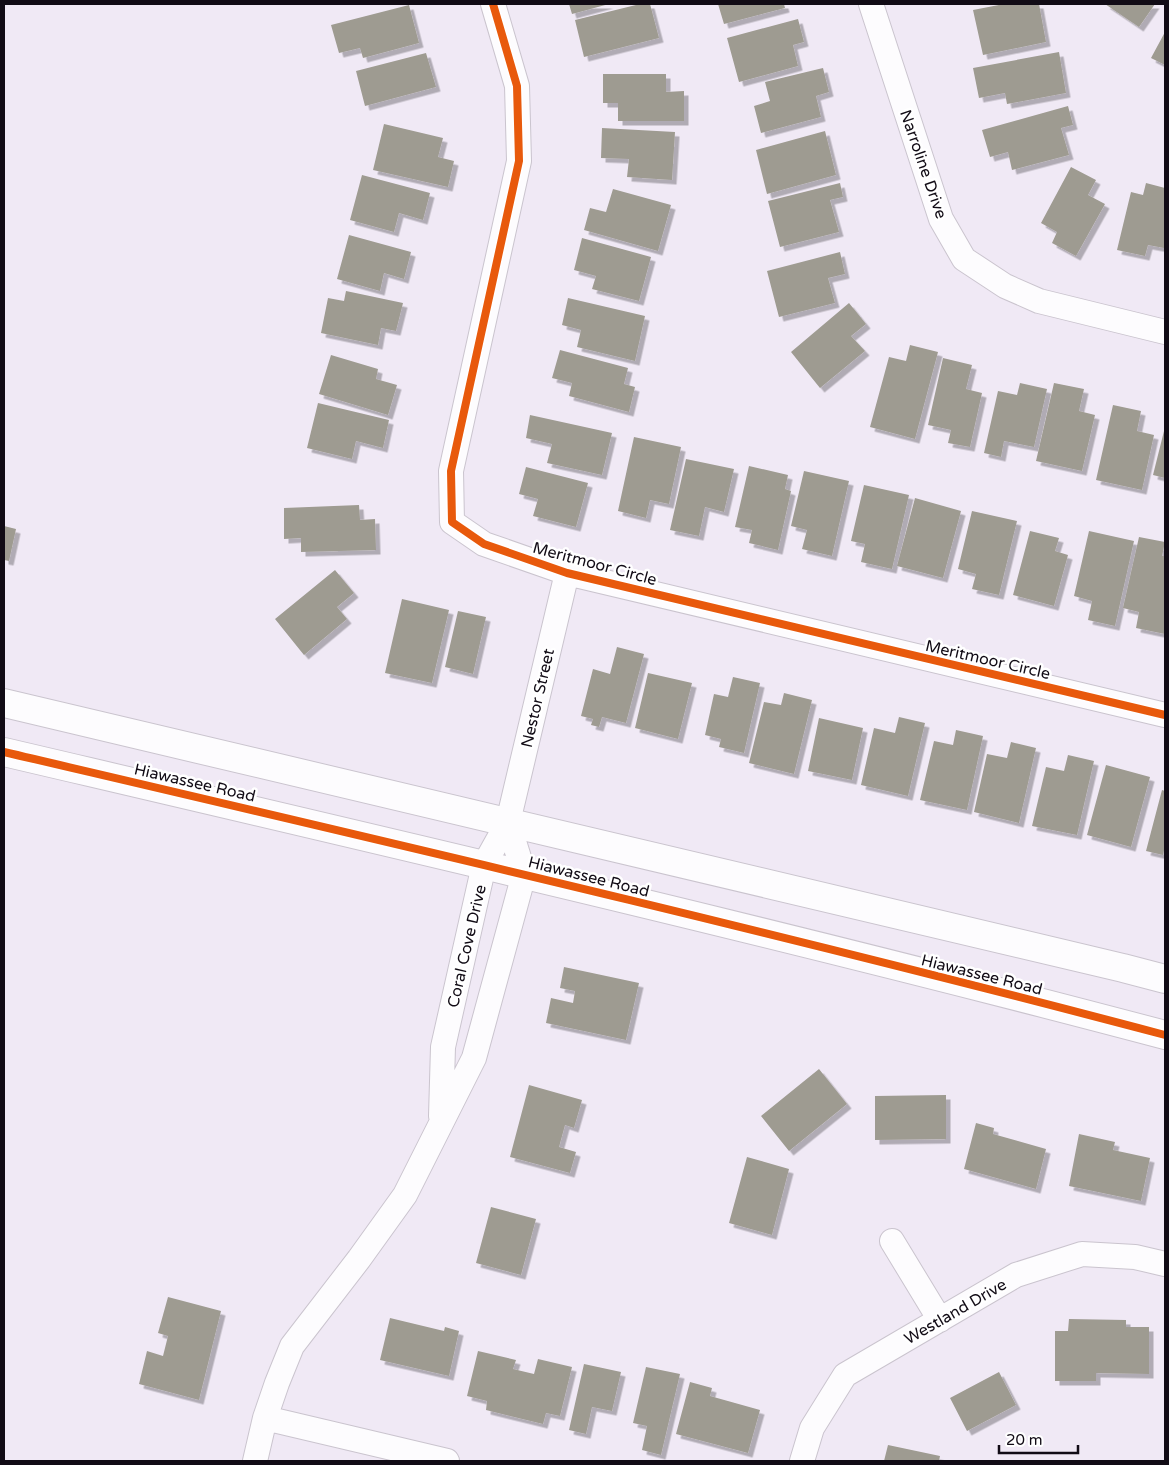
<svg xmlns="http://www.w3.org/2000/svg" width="1169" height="1465" font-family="'Varela Round',sans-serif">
<defs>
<filter id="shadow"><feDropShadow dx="4.5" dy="4.5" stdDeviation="0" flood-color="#0004"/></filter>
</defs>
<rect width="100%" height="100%" fill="#f0e9f5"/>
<path fill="#9e9b91" filter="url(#shadow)" d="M569,4H609L572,14Z
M640,4H650L659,38L584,57L575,20Z
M718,4H784L785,8L724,24Z
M1004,4H1039L1046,42L983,55L973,10Z
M1105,4H1155L1139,27Z
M409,5L419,43L363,58L360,48L339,53L331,25Z
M798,19L804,42L793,45L798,66L739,82L727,38Z
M1165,32V65L1151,58Z
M1059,52L1066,93L1007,104L1005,93L979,98L973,68Z
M426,53L436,87L365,106L356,71Z
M823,68L829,92L816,96L821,117L761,133L754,106L770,101L765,82Z
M603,74H666V92L684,91V121H618V103H603Z
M1068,106L1073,125L1061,128L1069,155L1012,170L1008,152L990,157L982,130Z
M384,124L443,138L438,157L454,161L448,187L373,170Z
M602,128L675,132L672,180L627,177L629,159L601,158Z
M825,131L836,175L767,194L756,150Z
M1071,167L1096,180L1088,195L1105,204L1076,256L1052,243L1057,232L1041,223Z
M362,175L430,193L423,220L399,213L394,232L350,220Z
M840,183L843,197L830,200L839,232L780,247L768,201Z
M1146,183L1165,188V244L1164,248L1148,245L1145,256L1117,250L1131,192L1143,195Z
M613,189L671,205L658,251L584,230L590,208L606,212Z
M349,235L411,252L404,279L384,273L380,291L337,279Z
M582,238L651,257L639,301L592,289L596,276L574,270Z
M840,252L845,274L828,278L835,303L779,317L767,271Z
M346,291L403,303L396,331L381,328L378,345L321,333L328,298L344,301Z
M568,298L645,316L635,361L577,347L581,330L562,325Z
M849,303L866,324L851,336L865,351L820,388L791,352Z
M910,345L938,352L915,439L870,427L889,357L906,361Z
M560,350L628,368L624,384L635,387L629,412L569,396L572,383L552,378Z
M331,355L378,369L376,379L397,385L388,415L319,394Z
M943,358L972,365L966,389L982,393L970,447L948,443L951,430L928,425Z
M1020,383L1047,389L1034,447L1004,441L1001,457L984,453L998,391L1017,395Z
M1054,383L1084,389L1079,411L1095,415L1082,471L1036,461Z
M318,403L389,420L383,448L356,441L352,459L307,448Z
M1113,405L1141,411L1137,431L1154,435L1142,490L1096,480Z
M530,415L612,433L602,475L547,463L552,444L526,438Z
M1165,427V478L1153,475Z
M634,437L681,447L669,504L650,500L646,518L618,511Z
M686,459L734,469L724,512L705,507L699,536L670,530Z
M749,466L788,475L785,489L791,491L778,550L749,543L752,530L735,527Z
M526,467L588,483L576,527L533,516L538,499L519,494Z
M804,471L849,481L832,556L802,549L807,530L791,526Z
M864,485L909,495L892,569L861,562L865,544L851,541Z
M915,498L961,511L943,578L897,566Z
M359,505L360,520L375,519L376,550L301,552V538L284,539V508Z
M972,511L1017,521L999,595L972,589L976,574L958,569Z
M4,526L16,529L9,561L4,560Z
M1030,531L1059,538L1055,551L1068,555L1054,606L1013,595Z
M1089,531L1134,541L1115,626L1088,620L1092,601L1074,596Z
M1139,537L1165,542L1162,556H1165V634L1136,628L1139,612L1123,608Z
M335,570L354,593L337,607L347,619L304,655L275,619Z
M402,599L449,610L432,683L385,673Z
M458,611L486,617L473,674L445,667Z
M617,647L644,654L626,723L602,717L599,727L591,725L593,719L581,716L593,669L610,674Z
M648,673L692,683L678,739L635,728Z
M733,677L760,683L744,753L719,747L721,739L705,735L714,694L728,697Z
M784,693L812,700L794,774L749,763L764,702L781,705Z
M899,717L925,723L908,796L861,785L874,728L895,733Z
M819,718L863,728L852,780L808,771Z
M956,730L983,736L967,810L920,800L934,741L953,745Z
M1011,742L1036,748L1019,823L974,812L987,754L1007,758Z
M1068,755L1094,761L1077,835L1032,826L1046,767L1064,771Z
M1106,765L1150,777L1131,847L1087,835Z
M1162,790L1165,791V846L1163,855L1146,851Z
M564,967L639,983L626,1040L546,1023L551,998L573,1003L575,991L560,988Z
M819,1069L847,1104L789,1151L761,1116Z
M529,1085L582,1100L574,1128L565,1125L559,1147L576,1152L570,1173L510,1157Z
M946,1095V1139L875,1140V1096Z
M976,1123L994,1128L993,1134L1046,1149L1036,1189L964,1169Z
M1079,1134L1115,1142L1113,1150L1150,1158L1141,1201L1069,1186Z
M747,1157L789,1169L772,1235L729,1223Z
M491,1207L536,1219L521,1275L476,1263Z
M168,1297L221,1311L199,1400L139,1384L147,1351L163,1356L168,1336L158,1333Z
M390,1318L444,1331L445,1327L459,1331L449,1376L380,1360Z
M1069,1319L1126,1320V1327H1149V1374L1096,1373V1381H1055V1331H1068Z
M478,1351L516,1360L513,1369L534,1374L538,1359L572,1367L560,1416L546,1413L543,1424L486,1410L487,1401L467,1396Z
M584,1364L621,1372L612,1411L592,1407L586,1434L569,1430Z
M646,1367L680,1374L661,1455L642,1450L647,1426L633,1423Z
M999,1372L1016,1405L967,1431L950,1398Z
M690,1382L712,1388L710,1396L760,1410L748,1453L676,1434Z
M888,1445L940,1456L939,1461H884Z"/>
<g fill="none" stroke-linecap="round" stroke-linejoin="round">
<defs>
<path id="street" d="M493,4L517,86L519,161L451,471L452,522L484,544L567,573L1165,715
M871,4L941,219L964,259L1005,286L1039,301L1165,332
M441,1116L443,1047L484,865L508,822L567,573
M892,1241L940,1320
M265,1418L447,1461
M255,1461L265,1418L277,1383L292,1346L359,1259L405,1195L474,1058L524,874L508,822
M802,1461L812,1428L845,1375L1016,1275L1082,1254L1135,1257L1165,1264"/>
<path id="secondary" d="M4,703L1123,968L1165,979
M4,752C392,843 780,933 1165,1035"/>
</defs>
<use href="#street" stroke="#cac4ce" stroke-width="26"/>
<use href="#secondary" stroke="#cac4ce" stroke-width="30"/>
<use href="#street" stroke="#fdfcfe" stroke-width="24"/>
<use href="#secondary" stroke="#fdfcfe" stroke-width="28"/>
<defs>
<path id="cycleway" d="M493,4L517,86L519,161L451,471L452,522L484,544L567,573L1165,715
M4,752C392,843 780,933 1165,1035"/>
</defs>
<use href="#cycleway" stroke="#fff" stroke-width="11"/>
<use href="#cycleway" stroke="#e8590c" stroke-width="8"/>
</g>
<g text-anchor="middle" stroke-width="5" stroke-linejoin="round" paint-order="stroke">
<g font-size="16" fill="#110b15" stroke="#fff">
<text transform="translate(924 164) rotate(71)" y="6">Narroline Drive</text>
<text transform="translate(595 563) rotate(15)" y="6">Meritmoor Circle</text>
<text transform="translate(988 659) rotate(13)" y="6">Meritmoor Circle</text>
<text transform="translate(537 698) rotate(-77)" y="6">Nestor Street</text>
<text transform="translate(195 782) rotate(13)" y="6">Hiawassee Road</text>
<text transform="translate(589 876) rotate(14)" y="6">Hiawassee Road</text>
<text transform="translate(466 946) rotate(-77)" y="6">Coral Cove Drive</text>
<text transform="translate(982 974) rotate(14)" y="6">Hiawassee Road</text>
<text transform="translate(955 1311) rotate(-30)" y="6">Westland Drive</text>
</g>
</g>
<rect width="1169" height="1465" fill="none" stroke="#110b15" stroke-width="10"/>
<path d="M999 1445v8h79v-8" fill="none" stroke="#110b15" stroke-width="2.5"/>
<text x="1006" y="1445" font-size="15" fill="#110b15" stroke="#ffffff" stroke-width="4" paint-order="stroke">20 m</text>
</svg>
